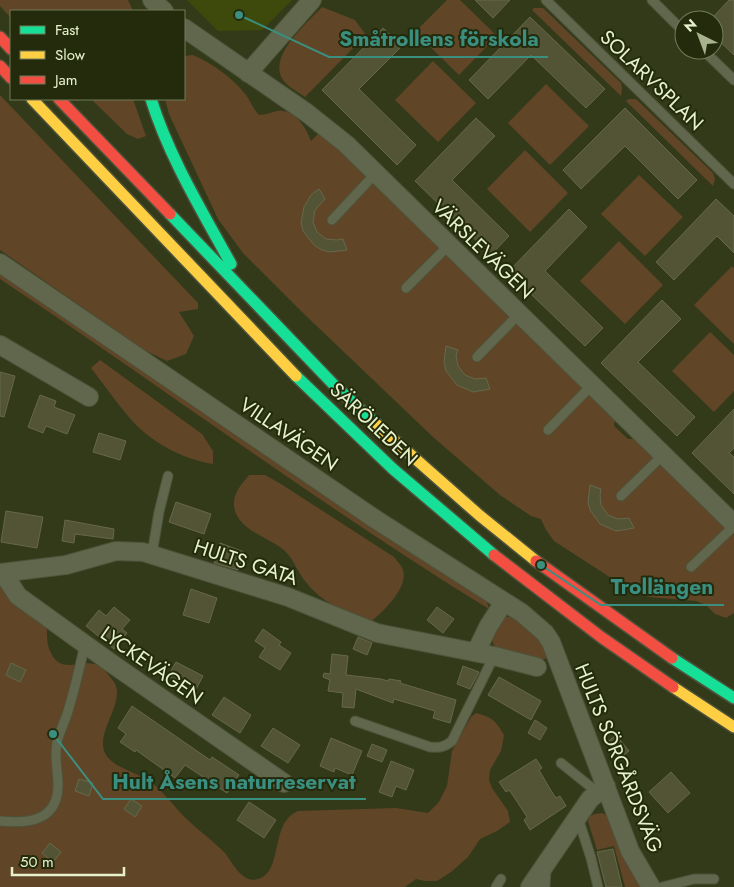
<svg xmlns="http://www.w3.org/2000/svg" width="734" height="887" font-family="Jost,sans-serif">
<rect width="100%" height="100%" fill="#333a1a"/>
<path fill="#3d4a0c" d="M187,0H292L262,30L218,31Z"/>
<path fill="#614527" d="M0,0H128L133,11H11V18L0,6Z
M447,0H460L497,36L459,75L415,32Z
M322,7L355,20L366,35L305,97C298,92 288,87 283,80C267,57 307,23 322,7Z
M534,8H543L621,83L622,88L621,96L532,10Z
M193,55C213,64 232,77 246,95C251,102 253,109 259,115C266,115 271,112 278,111C295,109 306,128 311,141L320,132L615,417L614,426L628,439H639L734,535V613L726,618L715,614L706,605L696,601L649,597L628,589L554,541L546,530L541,519L531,516L500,495L433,437L301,311L243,253L218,219L169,114L165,99H184V56Z
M433,61L476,103L438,142L395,100Z
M546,84L589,126L550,165L508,123Z
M0,95L198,303V309L179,312L194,336L186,354L167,361L144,350L0,250Z
M91,99H133L146,136L138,139L127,134Z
M629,99H636L713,173L715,179L713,186L626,101Z
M525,150L568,193L530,232L487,189Z
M639,175L683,217L645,256L601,214Z
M619,241L663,285L625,324L580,281Z
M732,266L734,268V344L694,305Z
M0,270L486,599L489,609C321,506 164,388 0,279Z
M710,332L734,355V391L714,412L672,371Z
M100,360L202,434L213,451V464C182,459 148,441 128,416C115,401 103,383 91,368Z
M249,475H265L281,484L394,557C397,561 402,566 403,570C409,588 381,614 368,624C345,612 321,602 305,581C296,570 293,556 280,547C266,537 235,528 234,505C233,493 242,484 249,475Z
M0,579L46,616C48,628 45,643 51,653C61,674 79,660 95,664C103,666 109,676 114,682C127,702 93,734 106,755C114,768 139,773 151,782C161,790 169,800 177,809C186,819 195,827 205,835C212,841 219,847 225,853C233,863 242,884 258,879C284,872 269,823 298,811L396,808L428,813L439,802L447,786L452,751L471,717L476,713C492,717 496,721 504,735L501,751L490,770L489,780L492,788L508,811L510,822L497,831L480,839L468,857L451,872L437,881H425L416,879L405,887H0Z
M506,617H516L541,636L548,658L541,660L499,651C485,639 495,626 506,617Z
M602,813L608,816L644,887H625L614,846L597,850L588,821L590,816L595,814Z"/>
<path fill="#535436" stroke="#67684a" d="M475,0H510L493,18Z
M729,0H734V55L714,36V16Z
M530,17L605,89L586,108L531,55L488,99L469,80Z
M383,28L402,46L359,89L416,145L397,165L322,90Z
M625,108L697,180L678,199L625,146L581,189L563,170Z
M476,118L495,136L452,180L509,236L491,255L415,181Z
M319,189L325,199L315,210L313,222L317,232L326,239L337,240L343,239L347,250L330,252L322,250L314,245L303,231L301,223L304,207L311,195Z
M716,199L734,216V253L717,236L674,280L656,262Z
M569,209L587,227L545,271L603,328L585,346L508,272Z
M662,300L681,319L638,362L695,417L677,436L601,363Z
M446,346L458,350L456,355L458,366L465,375L475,379L486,378L490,389L473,392L457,385L446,371L444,362Z
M0,372L15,376L4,417L0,416Z
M40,395L56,401L54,407L75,415L67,434L46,426L43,433L28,427Z
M734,409V448L729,453L734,457V494L692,453Z
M99,433L126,441L120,460L93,452Z
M590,485L601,489L600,495L601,505L608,515L618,519L629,518L634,528L616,531L600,524L590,510L588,502Z
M176,502L211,514L204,534L169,522Z
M6,511L43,517L37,548L1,542Z
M65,520L114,529L113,539L75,534L74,543L62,541Z
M220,543L244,552L238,570L214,563Z
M191,589L217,598L209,623L183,615Z
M114,607L130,620L122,629L127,633L114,649L86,626L99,610L106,616Z
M437,607L454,619L443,633L427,620Z
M263,629L281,642L279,645L291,653L280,670L259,657L265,648L255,641Z
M358,637L372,643L367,655L353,649Z
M332,654L348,656L346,675L381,679L388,681L389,679L401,681L400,683L456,700L450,723L433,718L435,711L394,699L393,703L356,689L354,708L342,707L343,693L328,691L330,680L323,677L324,673L330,674Z
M176,662L203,676L195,691L168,676Z
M11,663L26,670L20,682L6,675Z
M463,666L479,672L470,689L457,684Z
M499,677L541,701L531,720L488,695Z
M224,697L251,715L240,733L212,715Z
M132,706L210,760L212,757L239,775L227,793L185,765L175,778L136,750L135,752L120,742L126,734L118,728Z
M535,720L547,728L540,740L528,733Z
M273,728L300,745L288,763L261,746Z
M616,735L629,751L620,758L606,743Z
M331,738L362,751L352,775L335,768L334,772L320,766Z
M372,744L387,750L382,762L367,756Z
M536,759L542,768L539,770L550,789L556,798L560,796L566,806L530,830L524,820L527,817L514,797L509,790L506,792L499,782Z
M391,761L414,770L406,790L396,786L392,797L379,792Z
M671,772L690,793L668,813L649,792Z
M79,779L93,783L89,796L75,791Z
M131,799L142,806L135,817L124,809Z
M249,802L276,820L264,838L237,820Z
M50,843L61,852L53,862L42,853Z
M613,849L622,887H606L597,852Z"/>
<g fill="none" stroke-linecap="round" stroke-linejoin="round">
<defs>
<path id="lane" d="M546,0L734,184
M652,0L684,32
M703,50L734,80
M332,220L375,174
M406,288L449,245
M477,357L519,314
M548,430L592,385
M621,496L663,455
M152,554L159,512L168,476
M691,567L734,526
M355,721L430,747C439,748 445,747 452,741L494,656
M561,763L597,792
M578,818L591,858L598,887
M0,821C28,824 58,821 58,785C58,771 54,757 57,743C59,732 65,722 68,711C75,689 80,666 85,644
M496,887L501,879
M545,887L546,870
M662,887L694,879H714"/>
<path id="street" d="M152,0L164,11
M184,28L307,113L346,144L734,524
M248,73L312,0
M0,263L375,519L522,613L545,633L551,642L630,851L651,887
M0,345L89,397
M0,573L66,565L116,551L143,552L288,597L377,633L494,656L537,667
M3,573L18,596L111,663L284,783
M476,652L488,627L504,602
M530,887L590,799L606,786"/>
<path id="fast" d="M151,99C169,157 202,211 231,264
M170,214L335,386L376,424
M296,376L393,469L494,555
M672,658L734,698"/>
<path id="slow" d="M32,99L296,376
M376,424L479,515L536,561
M673,687L734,727"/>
<path id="jam" d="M0,37L11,49
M0,66L11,78
M59,99L170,214
M494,555L601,637L673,687
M536,561L672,658"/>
</defs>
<use href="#lane" stroke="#4d533a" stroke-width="11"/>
<use href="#street" stroke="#4d533a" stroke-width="20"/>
<use href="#fast" stroke="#4d533a" stroke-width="14"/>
<use href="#slow" stroke="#4d533a" stroke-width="14"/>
<use href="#jam" stroke="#4d533a" stroke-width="14"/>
<use href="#lane" stroke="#61674d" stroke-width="9"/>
<use href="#street" stroke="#61674d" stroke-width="18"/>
<use href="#fast" stroke="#16e098" stroke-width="11"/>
<use href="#slow" stroke="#ffcf43" stroke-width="11"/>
<use href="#jam" stroke="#f24e42" stroke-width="11"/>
</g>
<g text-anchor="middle" stroke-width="4" stroke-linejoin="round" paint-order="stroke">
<g font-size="20" fill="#e7f2cd" stroke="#232b0c">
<text transform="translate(652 80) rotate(44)" y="7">SOLARVSPLAN</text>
<text transform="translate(483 249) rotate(44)" y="7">VÄRSLEVÄGEN</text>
<text transform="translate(374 424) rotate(43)" y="7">SÄRÖLEDEN</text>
<text transform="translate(289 434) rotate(34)" y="7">VILLAVÄGEN</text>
<text transform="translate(246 562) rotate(18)" y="7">HULTS GATA</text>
<text transform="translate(152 665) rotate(35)" y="7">LYCKEVÄGEN</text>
<text transform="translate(619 758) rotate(68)" y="7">HULTS SÖRGÅRDSVÄG</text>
</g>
</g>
<path fill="none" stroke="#3a8f81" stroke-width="2" d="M239 15L329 57H548M541 565L601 605H724M53 734L103 799H366"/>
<g fill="#3a8f81" stroke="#232b0c" stroke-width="2">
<circle cx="239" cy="15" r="5"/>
<circle cx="541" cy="565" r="5"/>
<circle cx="53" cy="734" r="5"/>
</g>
<g font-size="21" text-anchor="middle" font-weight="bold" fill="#3a8f81" stroke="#232b0c" stroke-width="4" stroke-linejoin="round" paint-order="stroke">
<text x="439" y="46">Småtrollens förskola</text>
<text x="662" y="594">Trollängen</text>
<text x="234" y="789">Hult Åsens naturreservat</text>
</g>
<rect x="10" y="10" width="175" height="90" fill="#232b0c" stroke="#717b59"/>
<rect x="20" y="26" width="25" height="8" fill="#16e098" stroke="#717b59"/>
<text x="55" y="35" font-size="15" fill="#e7f2cd">Fast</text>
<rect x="20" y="51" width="25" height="8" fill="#ffcf43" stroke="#717b59"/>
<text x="55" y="60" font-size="15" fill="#e7f2cd">Slow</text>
<rect x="20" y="76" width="25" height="8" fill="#f24e42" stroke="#717b59"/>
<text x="55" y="85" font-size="15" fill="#e7f2cd">Jam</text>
<g transform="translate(699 35) rotate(318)"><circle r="24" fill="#232b0c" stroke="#717b59"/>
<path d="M0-4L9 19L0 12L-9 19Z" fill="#a8b28e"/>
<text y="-8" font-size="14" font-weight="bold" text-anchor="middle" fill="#e7f2cd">N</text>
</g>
<path d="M12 867v8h112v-8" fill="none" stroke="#e7f2cd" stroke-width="2.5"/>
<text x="20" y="867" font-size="15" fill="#e7f2cd" stroke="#232b0c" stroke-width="4" paint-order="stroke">50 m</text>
</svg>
